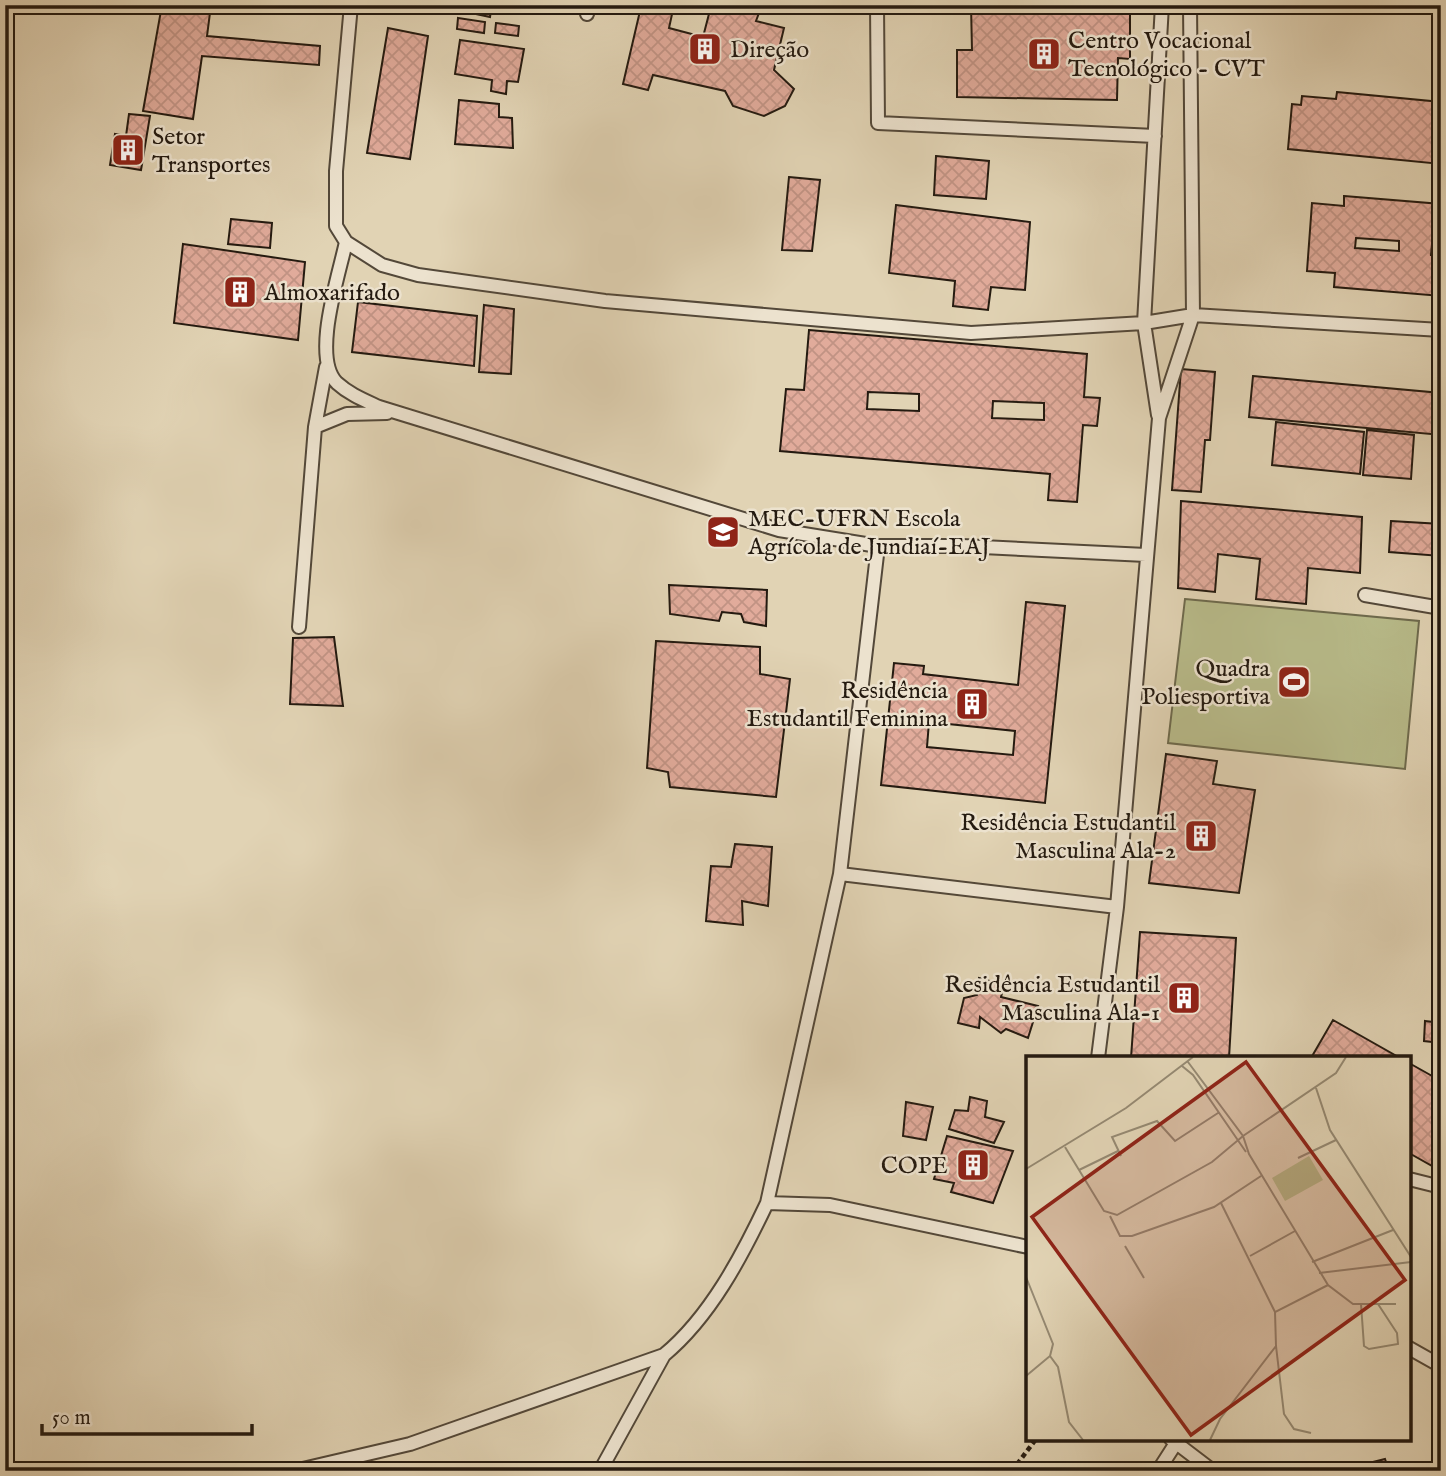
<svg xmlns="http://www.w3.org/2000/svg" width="1446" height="1476" font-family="'IM FELL English',serif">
<defs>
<pattern id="building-cross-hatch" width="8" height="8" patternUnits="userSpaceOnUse" patternTransform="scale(1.75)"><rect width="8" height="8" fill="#e1ab9b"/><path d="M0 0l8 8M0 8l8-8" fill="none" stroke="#c19384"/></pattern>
</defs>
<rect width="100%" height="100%" fill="#e1d3b4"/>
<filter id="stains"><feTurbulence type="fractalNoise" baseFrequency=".00286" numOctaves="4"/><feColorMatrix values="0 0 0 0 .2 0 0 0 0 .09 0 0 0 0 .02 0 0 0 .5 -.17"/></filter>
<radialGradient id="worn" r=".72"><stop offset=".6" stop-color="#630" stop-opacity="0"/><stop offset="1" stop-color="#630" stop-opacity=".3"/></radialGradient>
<path fill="#b8bb8a" stroke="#6e6a4d" stroke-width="2" d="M1185,599L1419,621L1405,769L1168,743Z"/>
<path fill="url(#building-cross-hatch)" stroke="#241a10" stroke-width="2" fill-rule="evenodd" d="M162,5H211L207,36L320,46L319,65L202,56L193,119L143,111Z
M434,5H492L490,17Z
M630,5H729L759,13L756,21L784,28L774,70L794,89L785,106L764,116L733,106L725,91L653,75L648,90L623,84L640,11L629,8Z
M674,5L710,10L703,37L669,28Z
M971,5L1130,6V59L1118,58L1117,100L957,97V50H972Z
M458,18L485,22L484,33L457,29Z
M496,23L519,26L518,36L495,33Z
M388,28L428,36L410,159L367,153Z
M460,40L524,49L518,82L507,81L506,94L491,91L492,80L455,74Z
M1337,92L1441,102V164L1288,149L1292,104L1301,105L1302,96L1336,99Z
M459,100L499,104V117L512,118L513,148L455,144Z
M129,114L150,116L141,170L110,165L115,134L126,136Z
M936,156L989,161L986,199L934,195Z
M789,177L820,180L812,251L782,250Z
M1344,196L1441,204V244H1432L1431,255H1441V296L1334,287L1335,273L1307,271L1312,203L1344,206ZM1356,238L1399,241V251L1355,248Z
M896,205L1030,222L1025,290L991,287L988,310L953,306L955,281L889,273Z
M231,219L272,223L270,248L228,244Z
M183,244L305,262L298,340L174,323Z
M358,302L477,316L474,366L352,352Z
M484,305L514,309L511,374L479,372Z
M809,330L1087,354L1084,397L1100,398L1097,426L1083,425L1077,502L1048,500L1050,474L780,451L786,389L804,390ZM868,392L919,394V411L867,409ZM993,401L1044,403V420L992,418Z
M1181,369L1215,372L1210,440H1205L1201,492L1172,490Z
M1253,376L1441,393V435L1249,417Z
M1276,422L1364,432L1360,474L1272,465Z
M1367,430L1414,435L1411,479L1363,475Z
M1181,501L1362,517L1360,573L1308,568L1306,604L1256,599L1260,559L1218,554L1215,592L1178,588Z
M1391,521L1441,524V556L1389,552Z
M669,585L767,590L766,626L744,622L741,614L722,612L719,621L670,614Z
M1026,602L1065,606L1045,803L881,785L894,663L924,666L923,674L1018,685ZM929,722L1015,731L1013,755L927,747Z
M334,637L343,706L290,704L293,638Z
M656,641L760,647V674L790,679L776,797L670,787L668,772L647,768Z
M1166,754L1217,761L1213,784L1255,790L1239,893L1149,883Z
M735,844L772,847L768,906L742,901L743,925L706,921L711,866L731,867Z
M1140,932L1236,938L1229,1058H1131Z
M979,978L1004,985L1001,997L1038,1006L1028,1038L1006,1029L1001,1033L980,1017L979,1028L958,1023L964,998L977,995Z
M1333,1020L1400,1058H1311Z
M1425,1021L1441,1023V1043L1424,1041Z
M1409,1063L1441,1081V1171L1409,1153Z
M970,1097L987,1101L985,1117L1004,1122L994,1143L949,1129L955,1110L968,1111Z
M906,1102L933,1107L926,1140L903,1136Z
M947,1136L1013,1151L993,1203L951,1192L954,1183L934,1179Z
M1385,1459L1389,1471L1345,1469Z"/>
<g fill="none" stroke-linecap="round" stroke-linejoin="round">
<defs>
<path id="service" d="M351,5L336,171V226L346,242L382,265L418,275L605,301L971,333L1144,323L1193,315L1441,330
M877,5L878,123L1155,136
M587,14L589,5
M346,242C339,275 311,358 337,383C349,394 364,400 379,407L779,530L878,546H962L1146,555
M326,367L315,427L347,414L387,413
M1158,415L1144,323L1162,5
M1365,595L1441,608
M299,627L315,427
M840,874L1117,907
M1098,1058L1117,907L1159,418L1193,315L1190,5
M1409,1179L1441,1187
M767,1203L840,874L878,546
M1409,1348L1441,1366
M1171,1439L1213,1471
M294,1471L410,1444L664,1355C710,1317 742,1256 767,1203L830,1205L1028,1247
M600,1471L664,1355
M1158,1471L1176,1443"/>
</defs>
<use href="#service" stroke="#534839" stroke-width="16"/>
<path stroke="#241a10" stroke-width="4.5" stroke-dasharray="5 3.5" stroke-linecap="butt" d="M1012,1471L1036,1439"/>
<use href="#service" stroke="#ece2ce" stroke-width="12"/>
</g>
<defs>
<symbol id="building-square" viewBox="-11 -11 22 22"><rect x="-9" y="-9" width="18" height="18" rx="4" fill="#8f2418" stroke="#ece2ce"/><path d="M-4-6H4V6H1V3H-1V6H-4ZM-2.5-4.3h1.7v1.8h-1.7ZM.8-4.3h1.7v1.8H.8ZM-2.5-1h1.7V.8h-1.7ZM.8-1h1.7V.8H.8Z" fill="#fff"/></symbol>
<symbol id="university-square" viewBox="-11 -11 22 22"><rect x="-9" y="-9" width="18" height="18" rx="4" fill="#8f2418" stroke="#ece2ce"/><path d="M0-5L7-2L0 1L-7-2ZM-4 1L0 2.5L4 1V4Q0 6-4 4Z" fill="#fff"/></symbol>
<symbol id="stadium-square" viewBox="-11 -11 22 22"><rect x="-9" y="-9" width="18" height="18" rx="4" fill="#8f2418" stroke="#ece2ce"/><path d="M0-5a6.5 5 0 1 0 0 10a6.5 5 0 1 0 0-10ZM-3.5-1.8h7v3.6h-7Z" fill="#fff"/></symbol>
</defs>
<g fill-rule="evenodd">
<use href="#building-square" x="686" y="30" width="38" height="38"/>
<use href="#building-square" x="1025" y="35" width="38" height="38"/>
<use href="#building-square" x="109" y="131" width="38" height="38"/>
<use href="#building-square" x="221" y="273" width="38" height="38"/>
<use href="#university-square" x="704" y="513" width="38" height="38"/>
<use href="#stadium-square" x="1275" y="663" width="38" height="38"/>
<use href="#building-square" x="953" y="685" width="38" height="38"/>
<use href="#building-square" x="1182" y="817" width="38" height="38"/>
<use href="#building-square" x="1165" y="979" width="38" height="38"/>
<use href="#building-square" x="954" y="1146" width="38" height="38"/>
</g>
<g text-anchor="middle" stroke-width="5" stroke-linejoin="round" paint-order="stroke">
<g font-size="24" fill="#241a10" stroke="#ece2ce" text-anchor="start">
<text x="1068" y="48">Centro Vocacional<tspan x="1068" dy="28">Tecnológico - CVT</tspan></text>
<text x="730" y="57">Direção</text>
<text x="152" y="144">Setor<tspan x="152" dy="28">Transportes</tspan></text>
<text x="264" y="300">Almoxarifado</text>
<text x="748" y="526">MEC-UFRN Escola<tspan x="748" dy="28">Agrícola de Jundiaí-EAJ</tspan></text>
<text x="1270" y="676" text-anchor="end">Quadra<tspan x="1270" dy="28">Poliesportiva</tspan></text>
<text x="948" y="698" text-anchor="end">Residência<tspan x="948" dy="28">Estudantil Feminina</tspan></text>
<text x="1176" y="830" text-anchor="end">Residência Estudantil<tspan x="1176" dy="28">Masculina Ala-2</tspan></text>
<text x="1160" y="992" text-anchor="end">Residência Estudantil<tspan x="1160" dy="28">Masculina Ala-1</tspan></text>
<text x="948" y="1173" text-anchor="end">COPE</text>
</g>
</g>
<g transform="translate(1026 1056)">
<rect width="385" height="385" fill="#e1d3b4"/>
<path d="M283,100L297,124L259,145L246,122Z" fill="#b8bb8a"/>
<path fill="none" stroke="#958972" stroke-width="2" d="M162,6L217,80L223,98L302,229L327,248H370M156,10L167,19L220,96M290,32L304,74L385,201M39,91L78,155L91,159L186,106L217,80L310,17L320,1M95,100L86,81L131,65L149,85L192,57M272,102L310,84M0,113L100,52L167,1M53,114L92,95M195,147L249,256M84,160L94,180H106L188,151L235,120M99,190L118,222M224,200L269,175M286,206L367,174M293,217L385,206M0,221L27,288L24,300L0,320M335,248L338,290L343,293L372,288L371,277L352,248M250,290L258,358L268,373L285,377M24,300L32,311L43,366L57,384M184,384L194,363L250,290L249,256L302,229"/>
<path fill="#8f2418" fill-opacity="0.15" stroke="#8f2418" stroke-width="3.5" d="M220,6L379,224L165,379L6,161Z"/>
<rect width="385" height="385" fill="none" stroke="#241a10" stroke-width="3.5"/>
</g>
<rect width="1446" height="1476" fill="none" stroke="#e1d3b4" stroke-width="28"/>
<rect x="7" y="7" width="1432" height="1462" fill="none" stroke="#241a10" stroke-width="3.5"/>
<rect x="14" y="14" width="1418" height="1448" fill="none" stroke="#241a10" stroke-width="2"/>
<path d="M42 1424v10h210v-10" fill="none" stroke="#241a10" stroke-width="3.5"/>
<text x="52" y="1424" font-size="21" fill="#241a10" stroke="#ece2ce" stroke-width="5" paint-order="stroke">50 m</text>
<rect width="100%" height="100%" filter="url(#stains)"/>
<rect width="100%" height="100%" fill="url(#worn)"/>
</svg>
